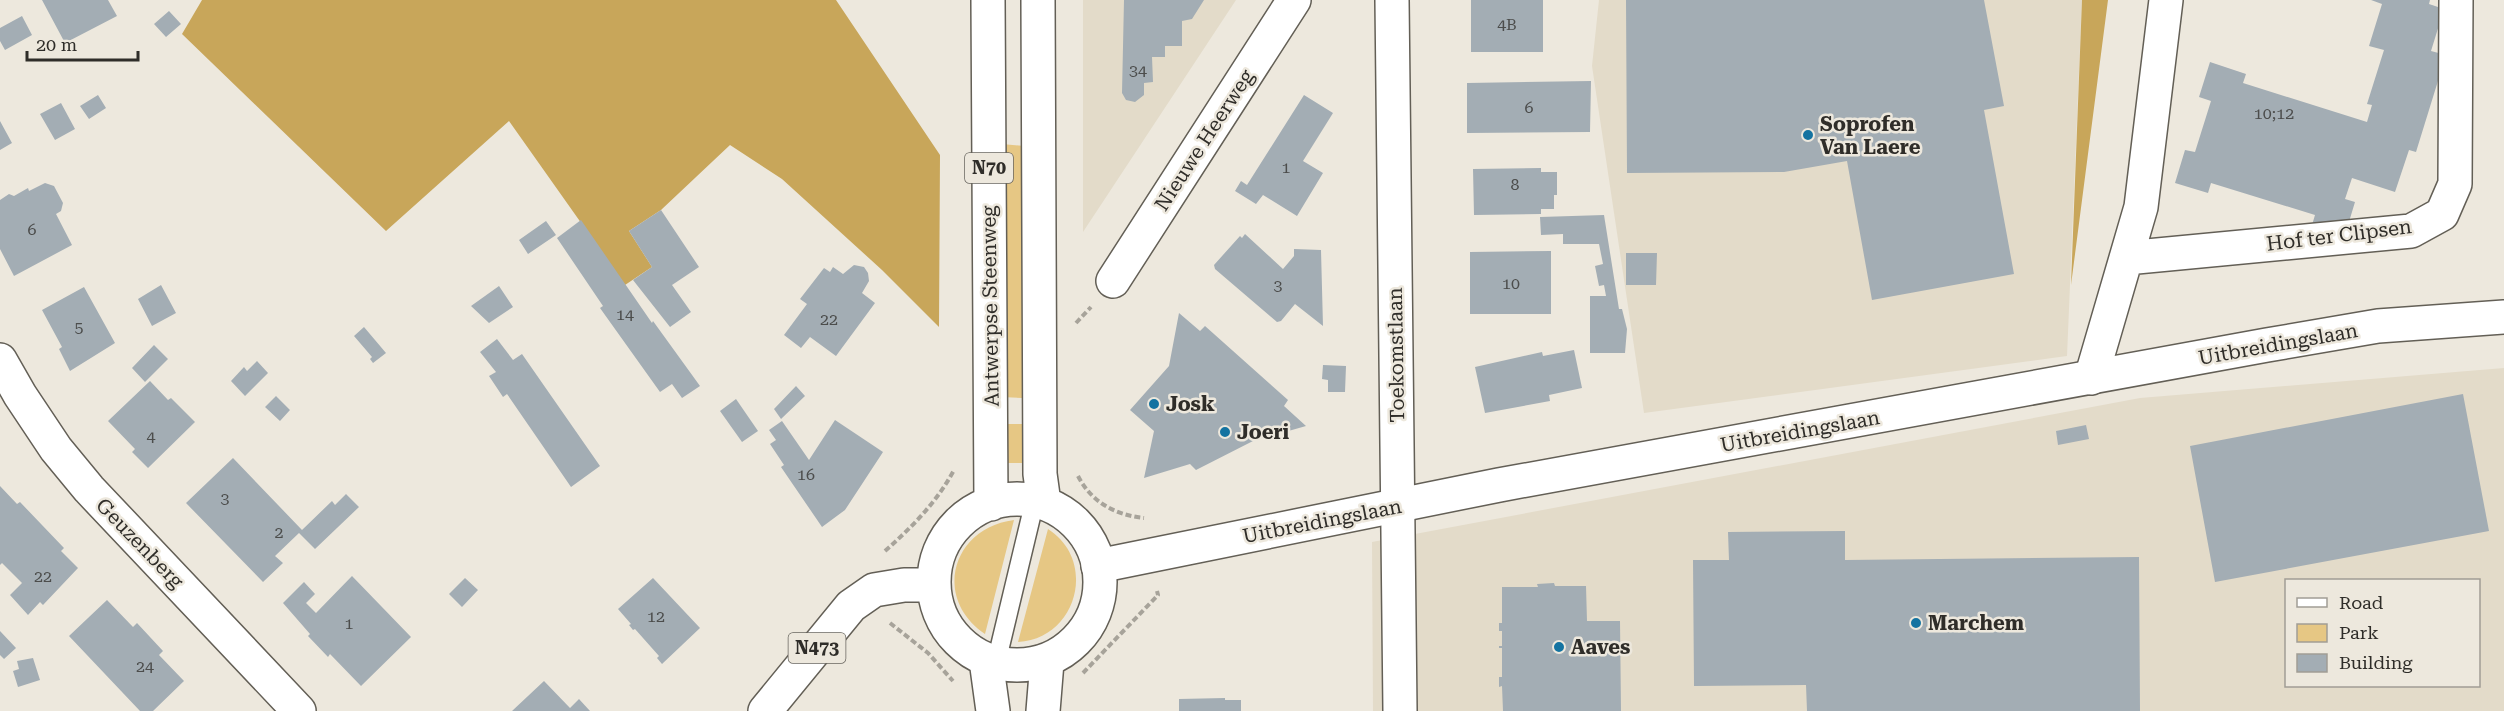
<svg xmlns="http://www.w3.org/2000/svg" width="2504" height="711" font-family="'Roboto Serif',serif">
<rect width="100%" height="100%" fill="#ede8dd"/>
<path fill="#e3dbc9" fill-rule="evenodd" d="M1083,0H1236L1083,232Z
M1599,0H2082L2067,356L1644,413L1592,66Z
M2504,368V711H1373L1372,542L2140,398ZM2286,580H2478V686H2286Z"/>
<path fill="#e6c784" d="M1002,144L1025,146L1027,414H1022V398L1001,397Z
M1007,407V424H1028V463H1002Z
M1014,520L985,634C932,598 952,528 1014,520Z
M1048,529C1098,561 1077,639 1018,642Z"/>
<path fill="#c8a65a" d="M202,0H836L940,155L939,327L882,270L782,179L730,145L661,210L629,231L652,267L625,285L509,121L386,231L182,34Z
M2082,0H2108L2071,285Z"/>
<path fill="#a3adb4" d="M42,0H108L117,16L65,43Z
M1124,0H1204L1192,19L1182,21V46H1165V57H1152L1153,82L1144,83V95L1135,102L1126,100L1122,93Z
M1471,0H1543V52H1471Z
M1626,0H1984L2004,106L1984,110L2014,274L1872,300L1847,161L1784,172L1627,173Z
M2371,0H2430L2429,4L2444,9L2431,51L2446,55L2416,152L2409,150L2395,192L2352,178L2345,199L2355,202L2345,235L2312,225L2315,215L2211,183L2208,193L2175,183L2185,150L2195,152L2211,101L2199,97L2210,62L2246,74L2243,83L2367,122L2372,105L2367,104L2384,50L2369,46L2382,4Z
M169,11L181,24L166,37L154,24Z
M22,16L32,35L5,50L0,41V28Z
M1591,81L1590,132L1467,133V83Z
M98,95L106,108L89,119L80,106Z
M1304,95L1333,113L1303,161L1323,173L1297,216L1263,195L1256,204L1235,191L1241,181L1247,185Z
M61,103L75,129L55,140L40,114Z
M0,121L12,143L0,150Z
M1541,168V172H1557V195H1554V209H1541V214L1474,215L1473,169Z
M45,183L54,186L63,203L61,211L56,214L72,245L14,276L0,249V200L9,194L14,196L28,188L29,191Z
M661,210L699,267L672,285L691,312L670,327L633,280L652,267L629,231Z
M1604,215L1619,309H1622L1627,329L1625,353H1590V296H1606L1604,285L1599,286L1595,266L1603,264L1599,244H1563V234L1541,235L1540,217Z
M581,220L652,323L653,321L700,386L682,398L672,384L660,392L600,308L603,306L557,238Z
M546,221L556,235L528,254L519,240Z
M1245,234L1283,269L1294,256V249L1321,250L1323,326L1295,304L1281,321L1277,322L1215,269L1214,265L1240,236L1242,238Z
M1551,251V314H1470V252Z
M1626,253H1657L1656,285H1626Z
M854,265L864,267L868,273L869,281L862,293L875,303L836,356L810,337L801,348L784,335L807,304L800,299L824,268L830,272L833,267L843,274Z
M161,285L176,313L152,326L138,299Z
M499,286L513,307L489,323L471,306Z
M84,287L115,343L70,371L59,349L62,347L42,310Z
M1179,313L1200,331L1205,326L1288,400L1284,406L1306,426L1253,441L1196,470L1190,464L1144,478L1154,431L1130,410L1169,366Z
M364,327L386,353L373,363L370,359L372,357L354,336Z
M497,339L513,360L522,354L600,466L571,487L507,394L503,397L489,376L496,372L480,352Z
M154,345L168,359L145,382L132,368Z
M1574,350L1582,388L1549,395L1550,401L1485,413L1475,367L1542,352L1543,356Z
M257,361L268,373L245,396L231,381L244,367L247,371Z
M1323,365L1346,366L1345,392H1328V380L1322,379Z
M150,381L168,400L171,398L195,422L148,468L132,452L135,449L108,421Z
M796,386L805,396L781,419L774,409Z
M2463,394L2489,531L2215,582L2190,446Z
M276,396L290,410L280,421L265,407Z
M736,399L758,431L742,442L720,411Z
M835,420L883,452L845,510L822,527L781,467L784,465L770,444L776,440L769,430L782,421L809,460Z
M2086,425L2089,439L2058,445L2056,431Z
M233,458L302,530L332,501L335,505L346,494L359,507L315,549L299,533L275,556L283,563L263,582L186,503Z
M0,486L17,504L20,502L64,548L61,551L78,568L43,605L40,602L28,615L10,595L22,583L2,563L0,565Z
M1845,531V560L2139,557L2140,711H1807L1806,685L1694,686L1693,560H1729L1728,532Z
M352,576L411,637L361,686L330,654L328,657L308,636L310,634L283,603L304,582L315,594L306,603L316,613Z
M465,578L478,590L462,607L449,594Z
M653,578L700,628L662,664L657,658L659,656L635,629L633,630L629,625L631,624L618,609Z
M1554,583L1555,586H1586L1587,621H1620L1621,711H1503L1502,686L1499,687V677H1502V648H1499V646H1502V631H1499V623H1502V587H1538L1537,584Z
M107,600L133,627L137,623L163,651L159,655L184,681L153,711H140L69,636Z
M0,631L16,648L4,659L0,655Z
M33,658L40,680L18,687L13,671L19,669L17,661Z
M544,681L570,708L579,699L590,711H512Z
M1225,698V700H1241V711H1179V699Z"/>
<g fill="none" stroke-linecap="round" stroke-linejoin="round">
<defs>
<path id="service" d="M996,663L1035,500"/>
<path id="minor" d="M1392,0L1400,711
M2126,258L2411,231L2442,214L2455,184L2456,0
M1113,281L1294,0
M0,360L20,395L56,449L89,489L299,711
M2091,378L2141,207L2166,0"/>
<path id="tertiary" d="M1098,566L1499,485L2267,345L2378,326L2504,317"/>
<path id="primary" d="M988,0L991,504
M1038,0L1040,474L1044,503
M934 582a83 83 0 1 1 166 0a83 83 0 1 1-166 0Z
M986,660L993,711
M765,711L851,606L874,590L904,585H934
M1043,711L1047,662"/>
</defs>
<use href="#service" stroke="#635f56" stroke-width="21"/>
<use href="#minor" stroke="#635f56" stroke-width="36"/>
<use href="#tertiary" stroke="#635f56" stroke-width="36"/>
<use href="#primary" stroke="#635f56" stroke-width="36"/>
<path stroke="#a7a39a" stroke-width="4" stroke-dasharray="6 3" stroke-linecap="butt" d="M1076,323L1091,307
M1078,476C1092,503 1116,515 1144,518
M885,551C912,527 937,502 954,470
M890,623L928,653L953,681
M1083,673L1158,595L1157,591"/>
<use href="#service" stroke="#fff" stroke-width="18"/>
<use href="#minor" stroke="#fff" stroke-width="33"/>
<use href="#tertiary" stroke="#fff" stroke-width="33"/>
<use href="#primary" stroke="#fff" stroke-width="33"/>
</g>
<g fill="#1473a1" stroke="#ede8dd" stroke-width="2">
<circle cx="1808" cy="135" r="6"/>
<circle cx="1154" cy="404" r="6"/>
<circle cx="1225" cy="432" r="6"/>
<circle cx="1916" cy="623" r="6"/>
<circle cx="1559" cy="647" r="6"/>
</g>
<g text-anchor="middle" stroke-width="5" stroke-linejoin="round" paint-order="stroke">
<g font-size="16" fill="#4c4d4c">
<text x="1507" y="30">4B</text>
<text x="1138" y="76">34</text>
<text x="1529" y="113">6</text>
<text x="2274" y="119">10;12</text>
<text x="1286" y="173">1</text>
<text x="1515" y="190">8</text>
<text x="32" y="235">6</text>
<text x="1511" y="289">10</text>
<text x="1278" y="291">3</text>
<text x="625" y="320">14</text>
<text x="829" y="325">22</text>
<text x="79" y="333">5</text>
<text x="151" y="442">4</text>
<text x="806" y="480">16</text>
<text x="225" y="504">3</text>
<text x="279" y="538">2</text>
<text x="43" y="582">22</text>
<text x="656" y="622">12</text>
<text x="349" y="629">1</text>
<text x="145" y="672">24</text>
</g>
<g fill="#ede8dd" stroke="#68655f" stroke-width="1.5">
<rect x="965" y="153" width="48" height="30" rx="4.5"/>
<rect x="788.5" y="633" width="57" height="30" rx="4.5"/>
</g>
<g font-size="18" font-weight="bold" fill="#2f2d29">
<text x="989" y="174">N70</text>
<text x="817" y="654">N473</text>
</g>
<g font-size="20" font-weight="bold" fill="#2f2d29" stroke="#ede8dd" text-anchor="start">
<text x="1820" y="131">Soprofen<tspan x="1820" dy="23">Van Laere</tspan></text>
<text x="1166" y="411">Josk</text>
<text x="1237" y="439">Joeri</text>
<text x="1928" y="630">Marchem</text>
<text x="1571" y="654">Aaves</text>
</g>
<g font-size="20" fill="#2f2d29" stroke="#ede8dd">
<text transform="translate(1204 140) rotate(-57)" y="7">Nieuwe Heerweg</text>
<text transform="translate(2339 235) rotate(-7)" y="7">Hof ter Clipsen</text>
<text transform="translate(990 306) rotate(-91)" y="7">Antwerpse Steenweg</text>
<text transform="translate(2278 344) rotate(-10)" y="7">Uitbreidingslaan</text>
<text transform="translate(1396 355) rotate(-91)" y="7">Toekomstlaan</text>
<text transform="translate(1800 431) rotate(-10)" y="7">Uitbreidingslaan</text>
<text transform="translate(1322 521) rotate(-11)" y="7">Uitbreidingslaan</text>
<text transform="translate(140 543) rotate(46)" y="7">Geuzenberg</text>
</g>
</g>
<rect x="2285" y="579" width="195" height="108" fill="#ede8dd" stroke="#a19d95" stroke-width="1.5"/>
<rect x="2297" y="598" width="30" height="9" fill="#ffffff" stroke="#a19d95" stroke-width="1.5"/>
<text x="2339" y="609" font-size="18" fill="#2f2d29">Road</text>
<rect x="2297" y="624" width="30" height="18" fill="#e6c784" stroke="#a19d95" stroke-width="1.5"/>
<text x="2339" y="639" font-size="18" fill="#2f2d29">Park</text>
<rect x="2297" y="654" width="30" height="18" fill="#a3adb4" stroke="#a19d95" stroke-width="1.5"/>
<text x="2339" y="669" font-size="18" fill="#2f2d29">Building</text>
<path d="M27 51v9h111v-9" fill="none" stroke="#2f2d29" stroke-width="3"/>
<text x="36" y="51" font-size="18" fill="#2f2d29" stroke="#ede8dd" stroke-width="4.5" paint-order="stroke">20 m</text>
</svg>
